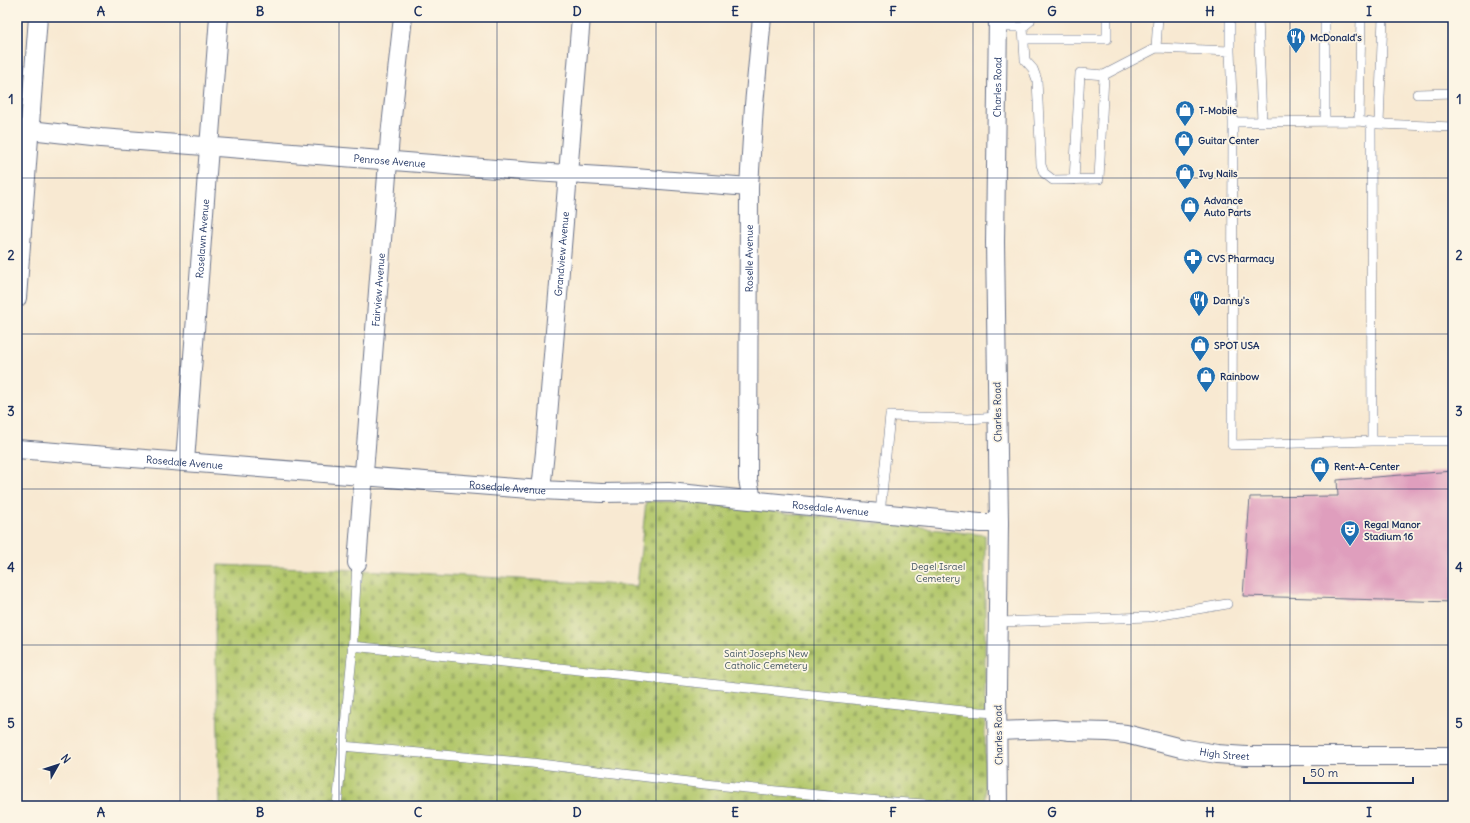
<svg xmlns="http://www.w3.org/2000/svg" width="1470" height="823" font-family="Delius,sans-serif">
<defs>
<pattern id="cemetery-stones" width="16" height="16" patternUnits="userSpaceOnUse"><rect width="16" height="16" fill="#b3c86c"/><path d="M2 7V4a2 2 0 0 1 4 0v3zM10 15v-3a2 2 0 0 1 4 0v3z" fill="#99ac60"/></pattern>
</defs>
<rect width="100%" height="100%" fill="#fcf5e5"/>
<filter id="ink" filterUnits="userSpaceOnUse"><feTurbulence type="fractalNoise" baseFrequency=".025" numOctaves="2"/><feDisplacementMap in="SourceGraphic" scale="8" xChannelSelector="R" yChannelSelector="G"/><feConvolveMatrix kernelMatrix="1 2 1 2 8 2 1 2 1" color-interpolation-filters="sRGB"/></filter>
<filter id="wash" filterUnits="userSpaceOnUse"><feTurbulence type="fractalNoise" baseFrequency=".012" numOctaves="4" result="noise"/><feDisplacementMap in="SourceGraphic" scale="16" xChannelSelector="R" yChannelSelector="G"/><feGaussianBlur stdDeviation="0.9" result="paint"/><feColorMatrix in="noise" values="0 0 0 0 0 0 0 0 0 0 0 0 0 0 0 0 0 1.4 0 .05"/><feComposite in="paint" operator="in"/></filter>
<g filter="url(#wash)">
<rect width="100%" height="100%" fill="#f8e9d2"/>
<path fill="url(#cemetery-stones)" stroke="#677c65" d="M646,501L689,502L985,535V806H220L215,630L218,565L364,570L637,586Z"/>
<g id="blocks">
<path fill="#df9ebd" d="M1453,471V602L1243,596L1250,497L1338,496L1337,480Z"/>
</g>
</g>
<g filter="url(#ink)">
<use href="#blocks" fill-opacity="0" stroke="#687087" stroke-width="1"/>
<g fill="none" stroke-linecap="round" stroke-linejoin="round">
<defs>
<path id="lane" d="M1258,17L1262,122
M1321,17L1325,18V121
M998,27H1023L1030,21L1031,17
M1023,27L1025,60L1033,69L1037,80L1041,165L1044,173L1053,180L1099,179L1104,75L1156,48L1230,51V17
M1025,39H1107V17
M1156,48L1158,17
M1230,51L1233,122
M1417,94L1453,93
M1359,121L1361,17
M1371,123L1372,441
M1379,124L1383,17
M1453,127L1379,124L1359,121L1233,122L1232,445L1372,441H1453
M1074,180L1080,73L1104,75
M880,513L890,416L968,419L997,417
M998,622L1150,617L1227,604
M352,646L964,711L997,713
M342,746L532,763L705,784L879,801L955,806
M337,806L352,656L357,563"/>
<g id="street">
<path id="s1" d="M30,130L101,138L534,172L635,178L749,187"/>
<path d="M17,298L38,17"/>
<path id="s2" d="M17,449L541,490L602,493L669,492L980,523H999"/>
<path id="s3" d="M185,461L219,17"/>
<path id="s4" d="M541,490L545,452L581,17"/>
<path id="s5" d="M752,499L748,480L749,187L754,105L762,17"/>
<path id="s6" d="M357,563L390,136L403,17"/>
<path id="s7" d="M998,731L1054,729L1070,731L1108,732L1126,734L1181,748L1217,754L1246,756H1453"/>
<path id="s8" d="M998,806L997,690L999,523L995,242L998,17"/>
</g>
</defs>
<use href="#lane" stroke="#687087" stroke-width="10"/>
<use href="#street" stroke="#687087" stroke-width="20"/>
<use href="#lane" stroke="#fff" stroke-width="9"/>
<use href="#street" stroke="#fff" stroke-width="18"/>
</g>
</g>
<path fill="none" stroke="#1b2f5e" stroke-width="1" stroke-opacity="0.55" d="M180,17V806M339,17V806M497,17V806M656,17V806M814,17V806M973,17V806M1131,17V806M1290,17V806M17,178H1453M17,334H1453M17,489H1453M17,645H1453"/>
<defs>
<symbol id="restaurant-pin" viewBox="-11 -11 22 30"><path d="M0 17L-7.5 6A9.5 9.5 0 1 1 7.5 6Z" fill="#1f6fb2" stroke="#fcf5e5"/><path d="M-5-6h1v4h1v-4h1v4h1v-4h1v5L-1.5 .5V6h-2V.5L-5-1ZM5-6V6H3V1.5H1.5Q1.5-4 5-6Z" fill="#fff"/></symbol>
<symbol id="shop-pin" viewBox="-11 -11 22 30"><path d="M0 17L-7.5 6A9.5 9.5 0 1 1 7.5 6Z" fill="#1f6fb2" stroke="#fcf5e5"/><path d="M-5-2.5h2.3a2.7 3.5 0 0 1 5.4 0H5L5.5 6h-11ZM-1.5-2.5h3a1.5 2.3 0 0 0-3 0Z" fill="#fff"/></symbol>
<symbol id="pharmacy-pin" viewBox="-11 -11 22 30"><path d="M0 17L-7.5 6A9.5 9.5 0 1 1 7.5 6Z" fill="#1f6fb2" stroke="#fcf5e5"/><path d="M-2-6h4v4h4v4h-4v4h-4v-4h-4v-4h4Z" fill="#fff"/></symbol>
<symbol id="theatre-pin" viewBox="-11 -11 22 30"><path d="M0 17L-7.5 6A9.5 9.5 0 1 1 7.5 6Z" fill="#1f6fb2" stroke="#fcf5e5"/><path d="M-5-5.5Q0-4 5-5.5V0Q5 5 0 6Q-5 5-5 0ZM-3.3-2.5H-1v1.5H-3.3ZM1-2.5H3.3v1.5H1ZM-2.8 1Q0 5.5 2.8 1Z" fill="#fff"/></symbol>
</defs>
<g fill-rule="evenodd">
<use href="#restaurant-pin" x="1285" y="26" width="22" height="30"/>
<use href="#shop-pin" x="1174" y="99" width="22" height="30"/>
<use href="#shop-pin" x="1173" y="129" width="22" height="30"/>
<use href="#shop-pin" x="1174" y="162" width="22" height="30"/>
<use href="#shop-pin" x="1179" y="195" width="22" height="30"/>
<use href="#pharmacy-pin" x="1182" y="247" width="22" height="30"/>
<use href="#restaurant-pin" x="1188" y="289" width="22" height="30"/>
<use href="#shop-pin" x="1189" y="334" width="22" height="30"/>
<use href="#shop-pin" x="1195" y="365" width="22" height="30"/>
<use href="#shop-pin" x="1309" y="455" width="22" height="30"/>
<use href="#theatre-pin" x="1339" y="519" width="22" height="30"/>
</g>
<g text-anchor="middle" stroke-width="3.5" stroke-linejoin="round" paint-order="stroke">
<g font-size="10" font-weight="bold" fill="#1b2f5e" stroke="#fcf5e5" text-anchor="start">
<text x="1310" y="41">McDonald's</text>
<text x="1199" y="114">T-Mobile</text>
<text x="1198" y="144">Guitar Center</text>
<text x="1199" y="177">Ivy Nails</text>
<text x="1204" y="204">Advance<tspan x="1204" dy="12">Auto Parts</tspan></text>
<text x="1207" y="262">CVS Pharmacy</text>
<text x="1213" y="304">Danny's</text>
<text x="1214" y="349">SPOT USA</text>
<text x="1220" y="380">Rainbow</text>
<text x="1334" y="470">Rent-A-Center</text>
<text x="1364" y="528">Regal Manor<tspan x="1364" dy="12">Stadium 16</tspan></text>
</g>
<g font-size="10" fill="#1b2f5e" stroke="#fcf5e5">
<text dy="4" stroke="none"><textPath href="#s8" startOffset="719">Charles Road</textPath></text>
<text dy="4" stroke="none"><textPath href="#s1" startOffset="361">Penrose Avenue</textPath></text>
<text dy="4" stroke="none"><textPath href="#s3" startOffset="223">Roselawn Avenue</textPath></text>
<text dy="4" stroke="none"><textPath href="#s4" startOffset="237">Grandview Avenue</textPath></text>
<text dy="4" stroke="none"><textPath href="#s5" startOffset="241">Roselle Avenue</textPath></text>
<text dy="4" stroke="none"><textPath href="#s6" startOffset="274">Fairview Avenue</textPath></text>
<text transform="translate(997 412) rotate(-91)" y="4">Charles Road</text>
<text dy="4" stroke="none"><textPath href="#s2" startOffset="168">Rosedale Avenue</textPath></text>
<text dy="4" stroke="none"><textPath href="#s2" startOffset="492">Rosedale Avenue</textPath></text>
<text dy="4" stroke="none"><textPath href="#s2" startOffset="816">Rosedale Avenue</textPath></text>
<text transform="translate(998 735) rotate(-91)" y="4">Charles Road</text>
<text dy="4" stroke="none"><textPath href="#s7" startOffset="229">High Street</textPath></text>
</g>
<g font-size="10" fill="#415562" stroke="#fcf5e5">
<text x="938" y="570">Degel Israel<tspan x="938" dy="12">Cemetery</tspan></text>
<text x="766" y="657">Saint Josephs New<tspan x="766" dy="12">Catholic Cemetery</tspan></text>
</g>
</g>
<rect width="1470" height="823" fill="none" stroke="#fcf5e5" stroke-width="44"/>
<g transform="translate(58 765) rotate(51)" stroke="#fcf5e5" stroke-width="3" paint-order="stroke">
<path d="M0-3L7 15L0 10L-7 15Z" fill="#1b2f5e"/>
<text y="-6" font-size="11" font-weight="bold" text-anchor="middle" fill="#1b2f5e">N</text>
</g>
<path d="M1304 777v6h109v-6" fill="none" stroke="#1b2f5e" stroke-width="2"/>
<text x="1310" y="777" font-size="12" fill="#1b2f5e" stroke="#fcf5e5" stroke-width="3" paint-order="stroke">50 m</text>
<rect x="22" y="22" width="1426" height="779" fill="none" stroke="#1b2f5e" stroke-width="1.5"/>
<g font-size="13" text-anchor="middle" font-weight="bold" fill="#1b2f5e">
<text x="101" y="16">A</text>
<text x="260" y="16">B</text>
<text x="418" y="16">C</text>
<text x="577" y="16">D</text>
<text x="735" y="16">E</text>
<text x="893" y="16">F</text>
<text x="1052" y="16">G</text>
<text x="1210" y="16">H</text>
<text x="1369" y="16">I</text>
<text x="11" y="104">1</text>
<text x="1459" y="104">1</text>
<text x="11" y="260">2</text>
<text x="1459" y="260">2</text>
<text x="11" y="416">3</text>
<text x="1459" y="416">3</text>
<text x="11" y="572">4</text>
<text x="1459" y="572">4</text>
<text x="11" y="728">5</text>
<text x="1459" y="728">5</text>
<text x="101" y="817">A</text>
<text x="260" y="817">B</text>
<text x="418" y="817">C</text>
<text x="577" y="817">D</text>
<text x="735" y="817">E</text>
<text x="893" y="817">F</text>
<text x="1052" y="817">G</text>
<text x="1210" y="817">H</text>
<text x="1369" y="817">I</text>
</g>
</svg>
